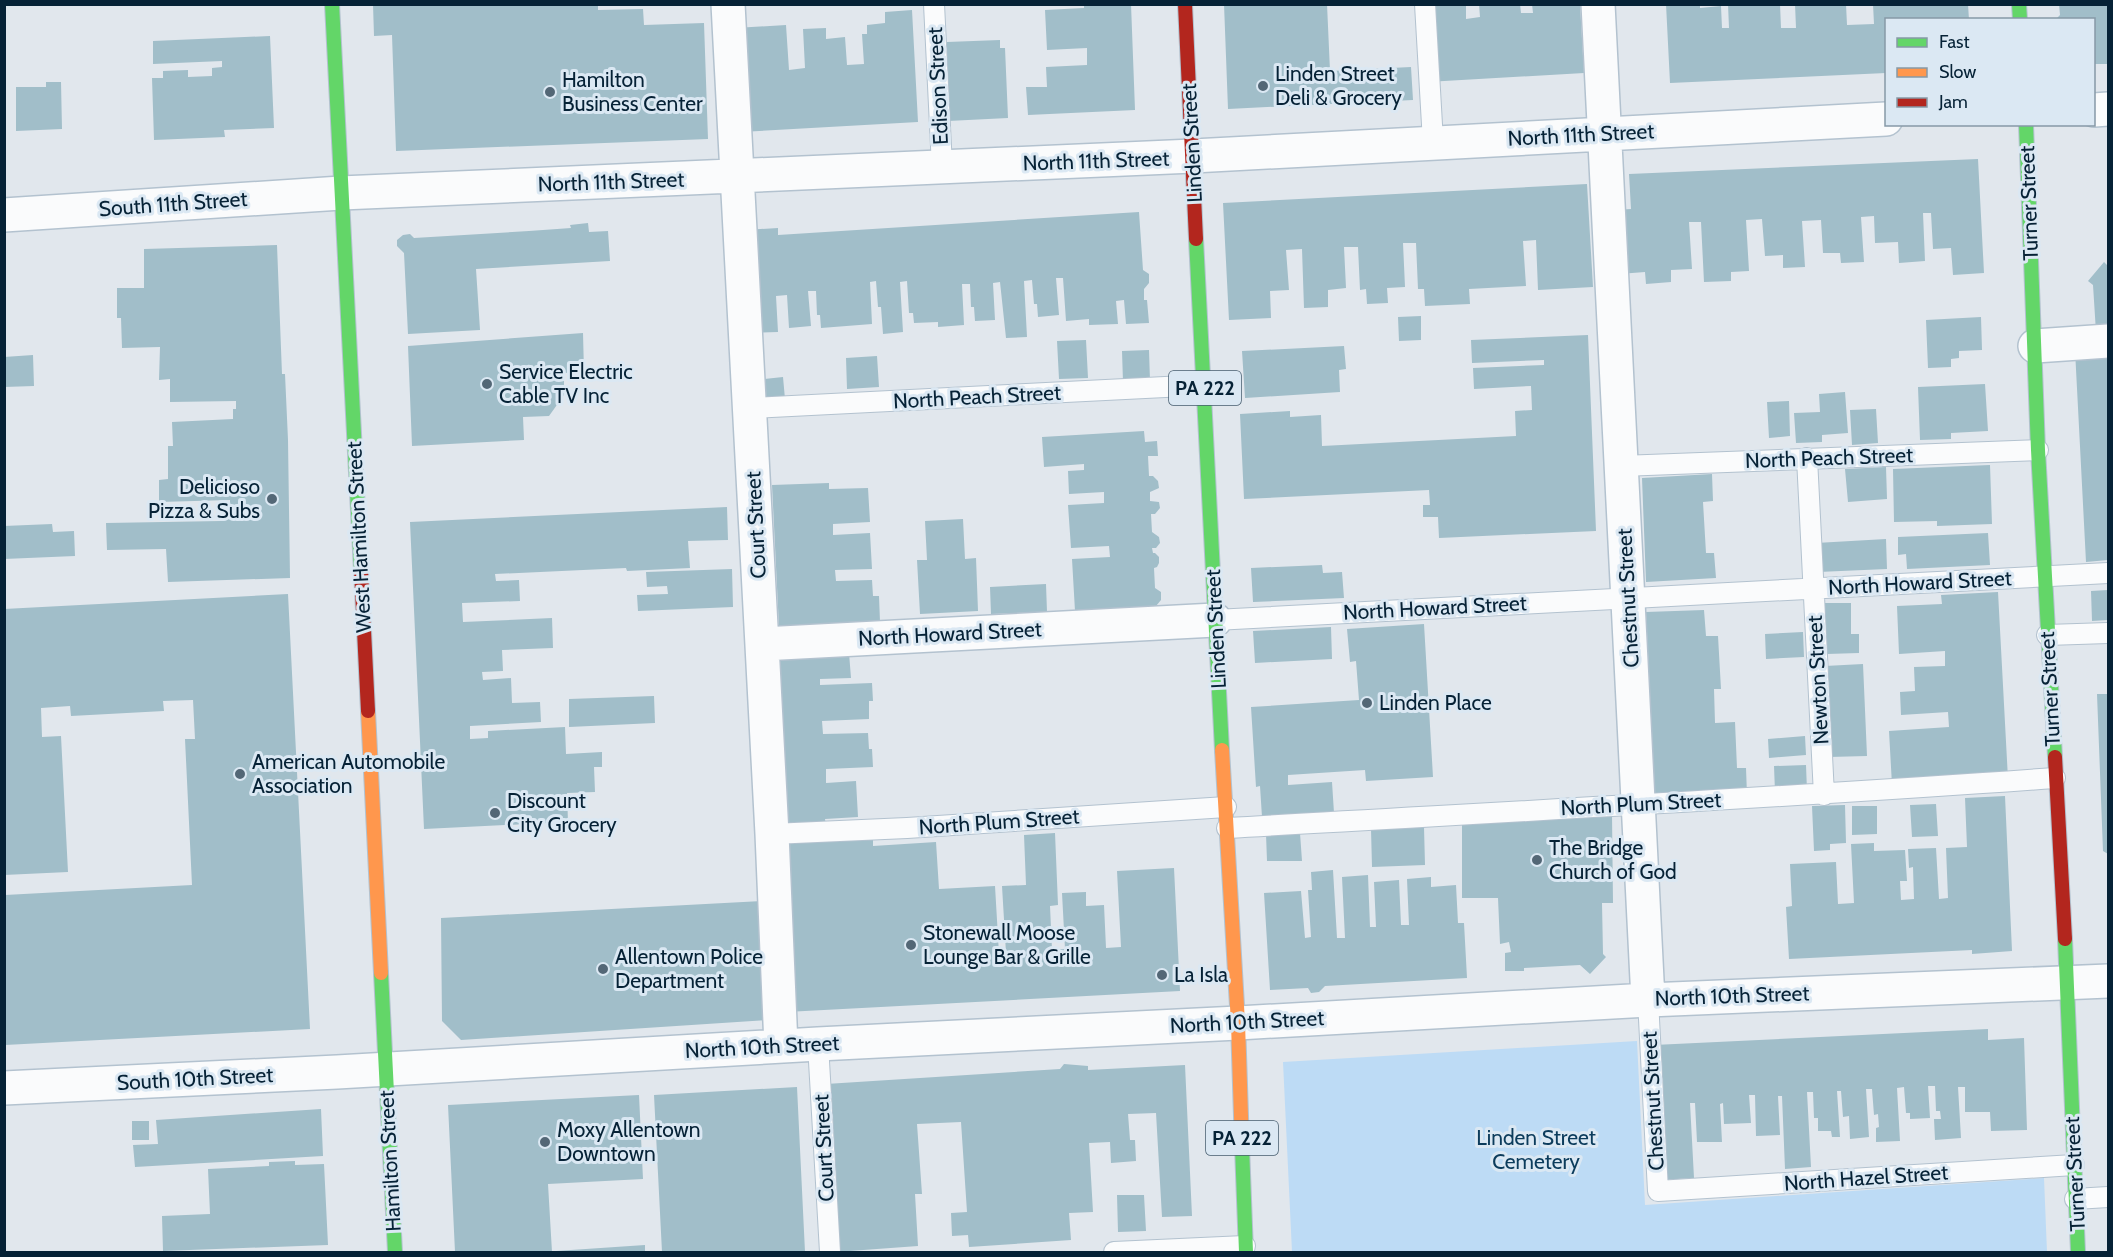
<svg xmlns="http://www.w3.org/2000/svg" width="2113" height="1257" font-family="Cabin,sans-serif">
<rect width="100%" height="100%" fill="#e1e7ed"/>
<path fill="#bddbf5" d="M1637,1041L1645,1205L2044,1178L2047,1252H1292L1283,1062Z"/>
<path fill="#a1bec9" d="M373,4H598V10L643,9L644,25L704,23L708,139L396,151L392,35L374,36Z
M1084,4H1131L1135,110L1028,115L1026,87H1047L1046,67L1087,65V48L1047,50L1045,10L1084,8Z
M1224,4H1327L1330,71L1411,67L1413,100L1228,109Z
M1479,4H1520L1521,13H1533L1532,4H1580L1584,73L1427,82L1423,5H1466V19L1480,17Z
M1666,4H1700V8L1721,6L1722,28H1729L1728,4H1780L1781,28H1796L1795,4H1846L1847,25L1874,24L1873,4H1968L1969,20H1886V73L1670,83Z
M2059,4H2108V64H2094V20H2055L2060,15Z
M912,10L918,122L741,132L735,28L786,25L789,70L805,68L803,29L826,28V39L845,37L847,65L864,64L862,34H867V25L885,23V12Z
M270,36L274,128L224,130L225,137L154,140L152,78H163V71L188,70V77L212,76V68L222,67V61L153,64V41Z
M1000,40V48H1005L1008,118L948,121L944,52H947V42Z
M46,82H61L62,129L16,131V87H46Z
M1978,159L1984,273L1953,275L1951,248L1933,249L1931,213H1923L1925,261L1899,263L1898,242L1875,243L1874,216L1861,217L1864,262L1841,263L1840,253H1823L1821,220L1802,221L1805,267L1783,268V255L1765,256L1762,219L1746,220L1749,271L1731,272V281L1704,282L1701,222H1689L1692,269L1671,270V282L1646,284L1645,272L1619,274L1615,210L1631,209L1629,174Z
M1587,184L1593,287L1538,290L1536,240L1523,241L1526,286L1469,289L1470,304L1425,306L1424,289H1418L1416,243H1403L1405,287L1387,288L1388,303L1367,304L1366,289L1360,290L1358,247H1344L1346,288L1328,290V307L1304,308L1302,249L1286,250L1289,290L1270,291L1271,318L1229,320L1223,203Z
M1139,212L1143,270L1149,274V283L1144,289V300H1147L1149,323L1126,324L1124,300L1116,301L1118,324L1089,325V319L1066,321L1063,278H1056L1059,315L1038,317L1037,304H1034L1032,280L1024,281L1027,337L1006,338L1000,282L993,283L995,320L975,321L974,307H971L970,284H962L964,325L938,327V322L914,323L913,313H909L907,281L900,282L903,332L883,334L881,307H878L876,281L870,282L872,324L821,328L820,315H817L816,291H808L811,326L789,328L787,295L776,296L778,332L750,333L745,230L778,228V235Z
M588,223L589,232L608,231L610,261L476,269L480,330L408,334L404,253L397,246V240L403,235L410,234L414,238L529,231L571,228L570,225Z
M277,245L282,374H285L288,440L290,578L168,582L166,549L107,550L106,523L221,521V513H230V500L159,502V480L168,479V446H173L172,422L233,419V409H236V401L170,402V379L159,380L160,347L122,348L121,318H117V288H144V249Z
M2104,262L2108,266V331L2096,332L2093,285L2088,281Z
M1421,316V340L1399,341L1398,317Z
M1981,317L1982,350L1959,351V358L1951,359V367L1928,368L1926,320Z
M583,333L584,372L564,373V395L549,416L523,417L524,440L412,446L408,346Z
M1588,335L1596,531L1439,538L1438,517H1423V505H1430L1429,490L1244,499L1240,414L1290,411V417L1321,415L1322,446L1516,436L1515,411L1532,410L1531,386L1474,389L1473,368L1544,365V360L1472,363L1471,340Z
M1086,340L1088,378L1059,379L1057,341Z
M1344,346L1346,369L1339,370L1340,392L1245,398L1242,351Z
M2108,348V560L2086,562L2075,350Z
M1149,350L1150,381L1123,382L1122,351Z
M33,355L34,386L4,387V357Z
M877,356L879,387L847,389L846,358Z
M783,377L785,399L758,402L756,380Z
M1985,384L1988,431L1951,433V439L1920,440L1918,387Z
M1845,392L1848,433L1822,435V442L1796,443L1794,413L1820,412L1819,394Z
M1789,401L1790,436L1769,438L1767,402Z
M1876,409L1878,443L1852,445L1850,410Z
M1144,431L1145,442L1157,441L1158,456H1148L1149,476H1153L1158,481L1159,488L1150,492V501L1159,502L1160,508L1155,514H1151L1152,532L1159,537L1160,543L1156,548H1152L1153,553H1155L1159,557V563L1157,567L1154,568L1155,588L1161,592V600L1156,606L1075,611L1072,559L1110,557L1109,546L1071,548L1068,505L1104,503V492L1069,494L1068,471L1084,470V464L1044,467L1042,437Z
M1990,465L1992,524L1937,526V521L1894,522L1893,469Z
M1886,467L1887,499L1848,502L1845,469Z
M1712,474L1713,501L1703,502L1706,553H1714L1716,578L1646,582L1642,478Z
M829,483V489L868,488L870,522L833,524V535L870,533L872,569L835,570L836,581L872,580L873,596H879L880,622L779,627L772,485Z
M727,507L728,540L688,541L690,568L627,571L626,568L495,574L496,581L519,580L520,601L462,603L463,622L552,618L553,648L502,650L503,671L482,672L483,680L511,678L512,703L540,702L541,722L470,726V739L488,738V731L565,727L566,754L602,752V767H594L595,792L567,793L568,822L424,829L410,522Z
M963,519L965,559L976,558L978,611L920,614L917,560H927L925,521Z
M52,524L53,532L74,531L75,556L4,559V526Z
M1988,533L1990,565L1907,569L1906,554L1898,555V537Z
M1886,539L1887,569L1818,572L1816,543Z
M1322,565L1323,573L1342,572L1344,598L1253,602L1251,568Z
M732,569L733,607L638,611L637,595L668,594L667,586L647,587L646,572Z
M1046,584L1047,612L991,614L990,587Z
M2108,590V620L2092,621L2091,591Z
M1998,592L2008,779L1892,785L1889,731L1949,727L1948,712L1901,715L1900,692L1915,691L1914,667L1945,666V651L1899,654L1897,606L1942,604L1941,595Z
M288,594L310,1029L5,1045V895L192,885L185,739H195L193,700L163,701L164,711L71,716L70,706L41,708L42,737L61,736L68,872L4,875V609Z
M1819,603H1851V634H1859V653L1827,654V634L1820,635Z
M1704,610L1706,636H1718L1721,689H1714L1715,723L1735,722L1737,768H1746L1747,795L1655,799L1646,612Z
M1424,624L1433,777L1366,781L1365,770L1288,775V785L1332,782L1334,813L1262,817L1260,786L1256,787L1251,707L1359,700L1356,661L1350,662L1347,629Z
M1331,627L1332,659L1255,663L1253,631Z
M1803,632L1804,657L1766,659L1765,634Z
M849,653L851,678L820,679V685L872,683L873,701H869V719L822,721L823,734L868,733L869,749H872L873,767L826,769V783L856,781L858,817L825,819L826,826L783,828L775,657Z
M1863,664L1867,756L1829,757L1825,666Z
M2097,694H2108V854L2103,851Z
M654,696L655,723L569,727V699Z
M1805,736L1806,755L1769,758L1768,739Z
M1806,765L1807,791L1775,792L1774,766Z
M2005,796L2012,951L1972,954V950L1789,959L1786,907L1792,906L1790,864L1836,862L1838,904L1854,903L1851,844L1874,843V851L1905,850L1907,881H1900L1901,900L1914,899L1913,867L1909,868L1908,849L1936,848L1939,899L1948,898L1946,848L1967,847L1965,798Z
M1936,804L1938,836L1912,837L1910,805Z
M1845,805L1846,843L1830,844V850L1814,851L1812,806Z
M1852,806H1877V834L1852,835Z
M1612,814L1613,903H1602L1603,954L1606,957L1590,974L1580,965L1524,968V971H1505V953L1511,952L1509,942L1500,944L1498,898H1462V822Z
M1424,827L1425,865L1372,867L1371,829Z
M1055,833L1058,905L1050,906L1052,950L1065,949L1062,893L1086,892V906L1104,905L1106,948L1121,947L1117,871L1174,868L1180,991L786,1012L776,842L873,836V846L936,842L939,889L995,886L999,954L1006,953L1002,886L1026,885L1024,835Z
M1300,833L1302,861H1267L1266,834Z
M1333,870L1337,938H1345L1342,877L1368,875L1370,927H1376L1374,882L1399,880L1401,925H1409L1407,879L1431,877V887L1456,885L1458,923H1464L1467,978L1325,986L1319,992L1311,993L1308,988L1270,990L1264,893L1301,891L1305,938L1311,937L1308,890H1312L1311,872Z
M762,901L768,1020L461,1040L442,1021L441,918Z
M1988,1029V1040L2024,1038L2027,1130L1991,1131L1990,1112H1965V1087H1958L1961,1138L1935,1140L1934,1119H1941L1940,1111H1936L1935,1086H1928L1930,1118L1910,1119V1113H1906L1904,1087L1897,1088L1900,1141L1876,1142V1128L1879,1127L1878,1114L1874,1115L1872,1089H1866L1869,1137L1850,1139L1849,1116L1843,1117L1841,1091H1837L1840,1137H1832L1831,1131H1818V1118H1814L1813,1092H1807L1811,1167L1785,1169L1782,1096H1778L1780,1135L1756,1136L1755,1095H1749L1751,1123L1724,1124L1723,1103L1720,1104L1722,1142H1697L1695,1103H1690L1694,1178L1661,1180L1654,1045Z
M1064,1064L1088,1066V1070L1185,1065L1192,1216L1162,1217L1156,1113L1128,1114L1130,1140H1135L1136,1161L1111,1163L1110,1142L1089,1143L1093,1212L1069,1213L1071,1240L969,1247L968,1235L952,1236L951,1213L967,1212L961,1122L917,1124L922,1194H915L918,1246L836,1252L826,1084L1060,1069Z
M797,1087L805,1252H662L654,1095Z
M639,1095L643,1179L548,1184L552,1252H455L448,1105Z
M321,1109L323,1156L135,1167L133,1145L158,1144L156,1120Z
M132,1121H149V1140H132Z
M295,1161V1165L324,1164L328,1245L163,1251L162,1216L210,1214L208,1169L269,1166V1162Z
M1117,1195H1144L1146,1231L1118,1232Z
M645,1245V1252H557L556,1251Z"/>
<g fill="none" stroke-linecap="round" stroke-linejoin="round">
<defs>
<path id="lane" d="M934,4L942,167
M1425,4L1433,142
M750,408L1205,385
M1807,458L1824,795
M1621,466L2038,450
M1215,620L2108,573
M2047,635L2108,633
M1227,828C1503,812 1779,798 2055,778
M772,834L907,828L1226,807
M1648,1000L1658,1191L2074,1165
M818,1044L830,1252
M2075,1199L2108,1197
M1114,1252L1245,1246"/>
<path id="street" d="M728,4L772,834L781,1046
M1598,4L1648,1000
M2094,110L2108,109
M4,215L341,193L1193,156L1886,119
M2035,346L2108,341
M762,644L1215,620
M4,1088L337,1072L818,1044L1238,1023L1648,1000L2108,981"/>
<path id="fast" d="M332,4L361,570
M2019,4L2020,20
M2026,124L2038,450L2055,757
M1196,239L1222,750
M2065,939L2078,1252
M381,973L395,1252
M1242,1147L1246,1252"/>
<path id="slow" d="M368,711L381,973
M1222,750L1238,1023L1242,1147"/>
<path id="jam" d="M1185,4L1196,239
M361,570L368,711
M2055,757L2065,939"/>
</defs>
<use href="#lane" stroke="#b3c2cf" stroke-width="22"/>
<use href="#street" stroke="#b3c2cf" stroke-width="36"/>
<use href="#fast" stroke="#b3c2cf" stroke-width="16"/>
<use href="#slow" stroke="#b3c2cf" stroke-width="16"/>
<use href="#jam" stroke="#b3c2cf" stroke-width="16"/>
<use href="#lane" stroke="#fafbfc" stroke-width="20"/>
<use href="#street" stroke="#fafbfc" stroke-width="33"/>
<use href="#fast" stroke="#63d668" stroke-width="14"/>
<use href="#slow" stroke="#ff974d" stroke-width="14"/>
<use href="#jam" stroke="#b3261e" stroke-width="14"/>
</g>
<g fill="#536776" stroke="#dbe8f3" stroke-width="2">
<circle cx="1263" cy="86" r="6"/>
<circle cx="550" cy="92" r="6"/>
<circle cx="487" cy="384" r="6"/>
<circle cx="272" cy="499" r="6"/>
<circle cx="1367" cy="703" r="6"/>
<circle cx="240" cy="774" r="6"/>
<circle cx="495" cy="813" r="6"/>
<circle cx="1537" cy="860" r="6"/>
<circle cx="911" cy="945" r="6"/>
<circle cx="603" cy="969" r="6"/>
<circle cx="1162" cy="975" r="6"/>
<circle cx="545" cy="1142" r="6"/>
</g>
<g text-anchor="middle" stroke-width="6" stroke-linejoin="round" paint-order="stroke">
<g fill="#dbe8f3" stroke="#465d6f" stroke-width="1.5">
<rect x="1169" y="371" width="72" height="34" rx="4.5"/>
<rect x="1206" y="1121" width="72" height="34" rx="4.5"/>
</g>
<g font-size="20" font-weight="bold" fill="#062236">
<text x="1205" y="395">PA 222</text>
<text x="1242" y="1145">PA 222</text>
</g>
<g font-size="21" fill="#062236" stroke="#dbe8f3" text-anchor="start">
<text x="1275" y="81">Linden Street<tspan x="1275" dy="24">Deli &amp; Grocery</tspan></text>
<text x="562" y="87">Hamilton<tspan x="562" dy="24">Business Center</tspan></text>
<text x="499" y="379">Service Electric<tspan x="499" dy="24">Cable TV Inc</tspan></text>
<text x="260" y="494" text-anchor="end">Delicioso<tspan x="260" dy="24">Pizza &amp; Subs</tspan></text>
<text x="1379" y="710">Linden Place</text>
<text x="252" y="769">American Automobile<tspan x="252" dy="24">Association</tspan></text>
<text x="507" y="808">Discount<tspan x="507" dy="24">City Grocery</tspan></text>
<text x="1549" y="855">The Bridge<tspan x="1549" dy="24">Church of God</tspan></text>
<text x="923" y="940">Stonewall Moose<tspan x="923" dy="24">Lounge Bar &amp; Grille</tspan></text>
<text x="615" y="964">Allentown Police<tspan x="615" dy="24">Department</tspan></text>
<text x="1174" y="982">La Isla</text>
<text x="557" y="1137">Moxy Allentown<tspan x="557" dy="24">Downtown</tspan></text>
</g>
<g font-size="21" fill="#062236" stroke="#dbe8f3">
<text transform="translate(938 86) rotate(-93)" y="7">Edison Street</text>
<text transform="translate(1581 135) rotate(-3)" y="7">North 11th Street</text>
<text transform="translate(1192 143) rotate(-93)" y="7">Linden Street</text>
<text transform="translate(1096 161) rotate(-2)" y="7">North 11th Street</text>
<text transform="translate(611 182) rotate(-2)" y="7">North 11th Street</text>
<text transform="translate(2029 203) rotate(-92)" y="7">Turner Street</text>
<text transform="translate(173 204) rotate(-4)" y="7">South 11th Street</text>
<text transform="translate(977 397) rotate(-3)" y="7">North Peach Street</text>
<text transform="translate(1829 458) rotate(-2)" y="7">North Peach Street</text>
<text transform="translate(756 525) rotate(-93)" y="7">Court Street</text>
<text transform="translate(359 537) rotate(-93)" y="7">West Hamilton Street</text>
<text transform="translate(1920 583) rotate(-3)" y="7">North Howard Street</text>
<text transform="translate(1628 598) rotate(-93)" y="7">Chestnut Street</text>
<text transform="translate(1435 608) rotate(-3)" y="7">North Howard Street</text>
<text transform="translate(1216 629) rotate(-93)" y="7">Linden Street</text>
<text transform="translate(950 634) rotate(-3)" y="7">North Howard Street</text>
<text transform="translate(1818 680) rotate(-93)" y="7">Newton Street</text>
<text transform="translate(2050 689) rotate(-93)" y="7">Turner Street</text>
<text transform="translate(1641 804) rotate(-3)" y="7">North Plum Street</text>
<text transform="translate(999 822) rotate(-4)" y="7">North Plum Street</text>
<text transform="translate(1732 996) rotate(-2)" y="7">North 10th Street</text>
<text transform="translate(1247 1022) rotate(-3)" y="7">North 10th Street</text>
<text transform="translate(762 1047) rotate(-3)" y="7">North 10th Street</text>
<text transform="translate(195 1079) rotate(-3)" y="7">South 10th Street</text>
<text transform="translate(1653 1101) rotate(-93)" y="7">Chestnut Street</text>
<text transform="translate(824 1148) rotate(-93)" y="7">Court Street</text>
<text transform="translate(390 1161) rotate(-93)" y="7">Hamilton Street</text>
<text transform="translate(2075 1174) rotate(-93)" y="7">Turner Street</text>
<text transform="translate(1866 1178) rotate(-4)" y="7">North Hazel Street</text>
</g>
<g font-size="21" fill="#0c3c5c" stroke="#dbe8f3">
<text x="1536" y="1145">Linden Street<tspan x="1536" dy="24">Cemetery</tspan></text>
</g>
</g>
<rect width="2113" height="1257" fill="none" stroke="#062236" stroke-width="12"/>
<rect x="1885" y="18" width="210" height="108" fill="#dbe8f3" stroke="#8699a7" stroke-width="1.5"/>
<rect x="1897" y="38" width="30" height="9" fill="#63d668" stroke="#8699a7" stroke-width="1.5"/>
<text x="1939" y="48" font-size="18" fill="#062236">Fast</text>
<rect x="1897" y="68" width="30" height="9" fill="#ff974d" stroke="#8699a7" stroke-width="1.5"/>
<text x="1939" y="78" font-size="18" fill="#062236">Slow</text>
<rect x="1897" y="98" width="30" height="9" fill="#b3261e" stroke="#8699a7" stroke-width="1.5"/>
<text x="1939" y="108" font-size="18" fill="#062236">Jam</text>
</svg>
